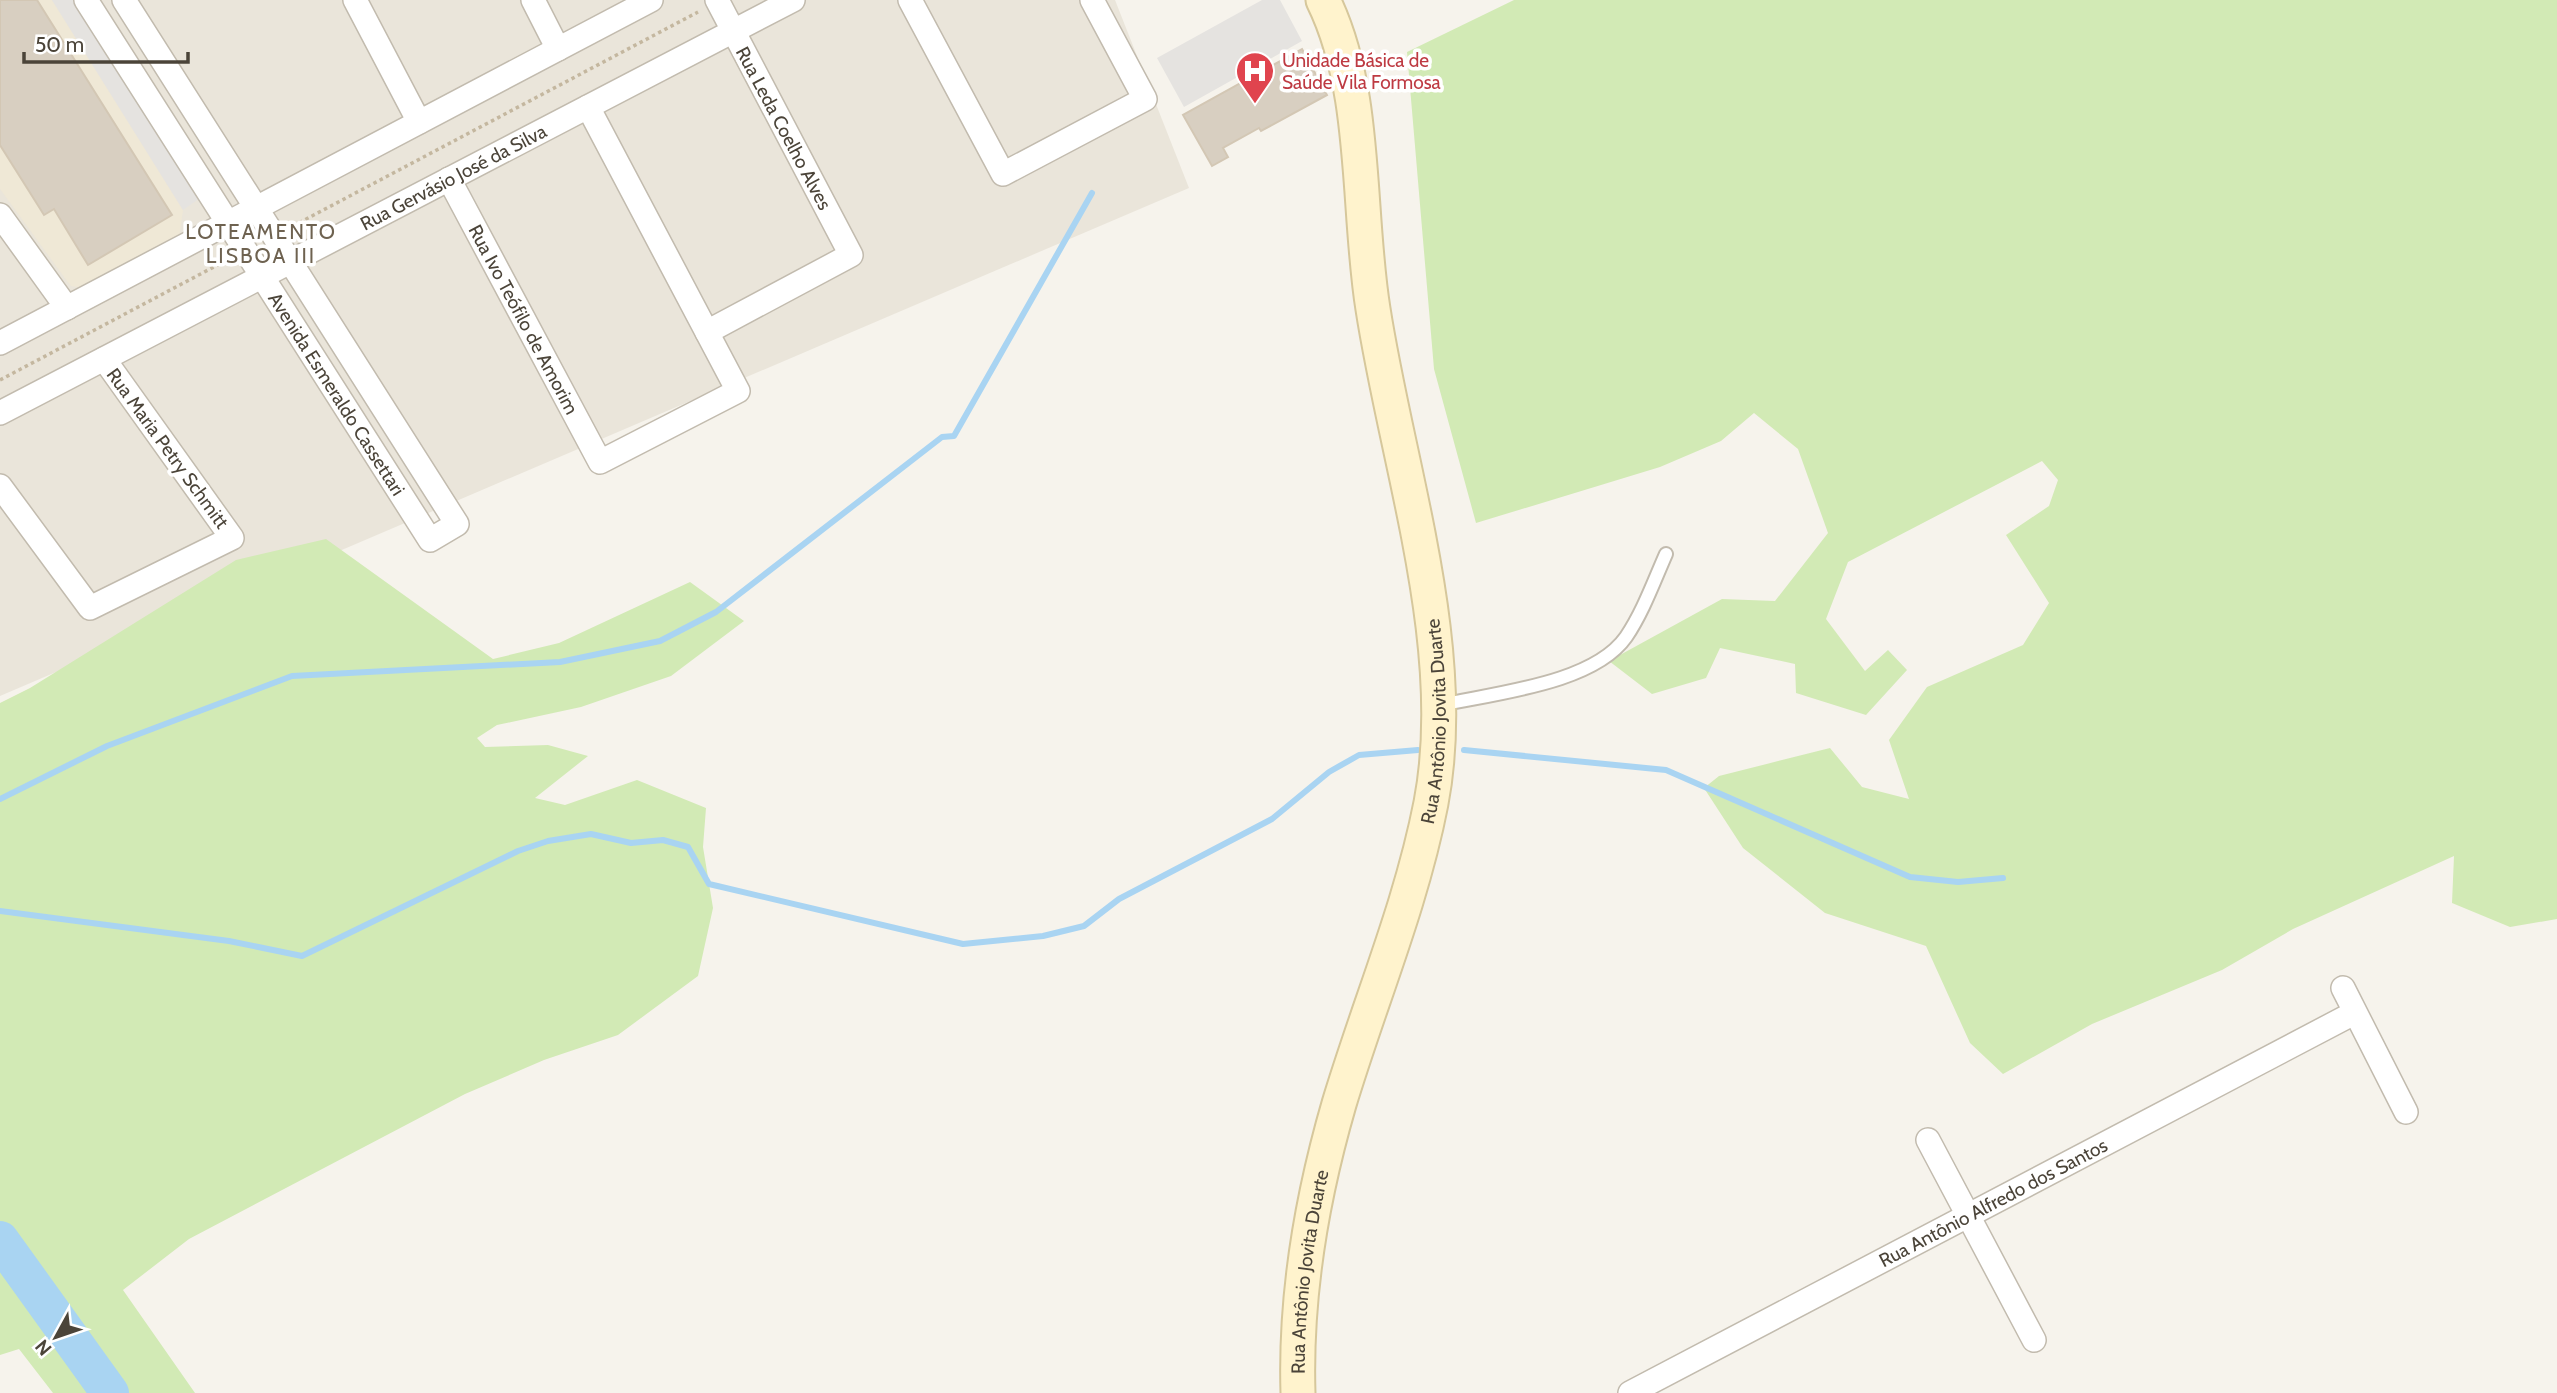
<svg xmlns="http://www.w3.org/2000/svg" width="2557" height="1393" font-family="Cabin,sans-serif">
<rect width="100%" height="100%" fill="#f6f3ec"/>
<path fill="#eae5da" d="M0,0H1115L1189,188L0,696Z"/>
<path fill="#efe8d6" d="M0,0H52L183,210L179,240L84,288L71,286L67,281L0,189Z"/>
<path fill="#d2eab5" d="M1514,0H2557V919L2510,927L2452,903L2454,856L2293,929L2222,970L2092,1024L2003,1074L1970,1043L1926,946L1825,913L1743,848L1704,788L1719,776L1830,748L1862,787L1909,799L1889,740L1927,687L2023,645L2049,603L2006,535L2049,506L2058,480L2042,461L1848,562L1826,619L1865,671L1888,650L1907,670L1866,715L1796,693L1795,664L1720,648L1706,678L1652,694L1609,661L1722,599L1775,601L1828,533L1798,449L1754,413L1721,441L1660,467L1476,523L1434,369L1407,52Z
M326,539L493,659L559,643L690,582L744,621L671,676L581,707L497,725L477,738L485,747L548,745L588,756L535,798L565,805L637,780L706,808L703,847L713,908L698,976L618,1035L544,1060L465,1094L189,1239L123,1290L195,1393H53L19,1349L0,1355V703L30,688L236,560Z"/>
<path fill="#e5e3e0" d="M52,0H75L200,198L183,210Z
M1262,0H1280L1302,41L1184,107L1157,58Z"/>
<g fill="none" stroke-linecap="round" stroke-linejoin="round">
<path stroke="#a9d4f2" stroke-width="6" d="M1464,750L1666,770L1910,877L1958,882L2003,878
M0,799L107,746L292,676L560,662L660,641L716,612L942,437L954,436L1092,193
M0,911L229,941L302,956L518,851L548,841L591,834L631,843L663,840L688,847L709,884L963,944L1043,936L1084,926L1119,899L1272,819L1329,772L1359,755L1418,750"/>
<path stroke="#a9d4f2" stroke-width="38" d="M0,1240L110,1393"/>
</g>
<path fill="#d8cfc1" stroke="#d3c7b4" stroke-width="2" d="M0,0H37L172,215L88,265L54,209L44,215L0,145Z
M1302,49L1327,95L1261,131L1259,128L1223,148L1228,157L1212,166L1183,115Z"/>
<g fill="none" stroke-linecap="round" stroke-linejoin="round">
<defs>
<path id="service" d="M1441,705C1494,693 1593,684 1626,637C1643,612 1654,581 1666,554"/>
<g id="minor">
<path id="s1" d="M86,0L430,540L457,524L124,0"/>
<path d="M355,0L419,122"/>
<path d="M533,0L558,49"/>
<path d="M910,0L1003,174L1145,99L1092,0"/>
<path id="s2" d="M449,179L600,462L738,391L588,107"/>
<path d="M0,215L67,308"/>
<path d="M707,332L851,255L717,0"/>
<path d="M0,343L651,0"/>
<path id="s3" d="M0,413L793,0"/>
<path d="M0,486L90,608L232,538L104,359"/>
<path d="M2343,988L2406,1112"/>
<path d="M1928,1140L2034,1340"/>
<path id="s4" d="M1630,1393L2354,1013"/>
</g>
<g id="secondary">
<path id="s5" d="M1298,1393C1295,1296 1312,1197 1339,1104C1369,1004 1411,906 1431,803C1461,647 1397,465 1373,309C1357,211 1368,91 1323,0"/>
</g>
</defs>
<use href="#service" stroke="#c2bbae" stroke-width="16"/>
<use href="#minor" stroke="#c2bbae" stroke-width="26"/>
<use href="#secondary" stroke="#d6c79b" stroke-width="37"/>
<path stroke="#c4b79f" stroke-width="3.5" stroke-dasharray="3.5 3.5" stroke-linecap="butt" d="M293,226L698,12
M0,380L227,260"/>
<use href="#service" stroke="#fff" stroke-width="12"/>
<use href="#minor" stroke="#fff" stroke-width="23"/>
<use href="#secondary" stroke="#fff3cd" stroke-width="33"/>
</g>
<defs>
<symbol id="hospital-pin" viewBox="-11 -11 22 30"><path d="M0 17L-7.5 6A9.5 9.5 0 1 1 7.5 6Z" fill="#e0444e" stroke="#fff"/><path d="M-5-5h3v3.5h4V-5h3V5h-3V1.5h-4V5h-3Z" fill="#fff"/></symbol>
</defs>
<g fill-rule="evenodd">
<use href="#hospital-pin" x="1233" y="49" width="44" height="60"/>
</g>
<g text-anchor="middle" stroke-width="7" stroke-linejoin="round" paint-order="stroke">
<g font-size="19" fill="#be3a42" stroke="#fff" text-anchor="start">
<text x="1282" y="67">Unidade Básica de<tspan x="1282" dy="22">Saúde Vila Formosa</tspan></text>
</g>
<g font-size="19" fill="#4b4439" stroke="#fff">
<text transform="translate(784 128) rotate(62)" y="7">Rua Leda Coelho Alves</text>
<text dy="7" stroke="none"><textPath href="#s3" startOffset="511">Rua Gervásio José da Silva</textPath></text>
<text dy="7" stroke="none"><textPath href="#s2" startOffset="159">Rua Ivo Teófilo de Amorim</textPath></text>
<text dy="7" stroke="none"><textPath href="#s1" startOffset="467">Avenida Esmeraldo Cassettari</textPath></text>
<text transform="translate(168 448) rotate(54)" y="7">Rua Maria Petry Schmitt</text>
<text dy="7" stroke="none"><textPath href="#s5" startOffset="690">Rua Antônio Jovita Duarte</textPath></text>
<text dy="7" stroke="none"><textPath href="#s4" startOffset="410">Rua Antônio Alfredo dos Santos</textPath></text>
<text dy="7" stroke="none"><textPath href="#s5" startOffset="122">Rua Antônio Jovita Duarte</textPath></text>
</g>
<g font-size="21" letter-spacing="2" fill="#6e6250" stroke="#fff">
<text x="261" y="239">LOTEAMENTO<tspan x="261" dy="24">LISBOA III</tspan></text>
</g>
</g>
<g transform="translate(56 1337) rotate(230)" stroke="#ffffff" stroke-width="5" paint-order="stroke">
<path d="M0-5L12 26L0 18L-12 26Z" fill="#4b4439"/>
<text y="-10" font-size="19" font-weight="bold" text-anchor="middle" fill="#4b4439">N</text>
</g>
<path d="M24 52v10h164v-10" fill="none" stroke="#4b4439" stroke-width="3.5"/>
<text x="35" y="52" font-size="21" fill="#4b4439" stroke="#ffffff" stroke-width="5" paint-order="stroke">50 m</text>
</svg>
